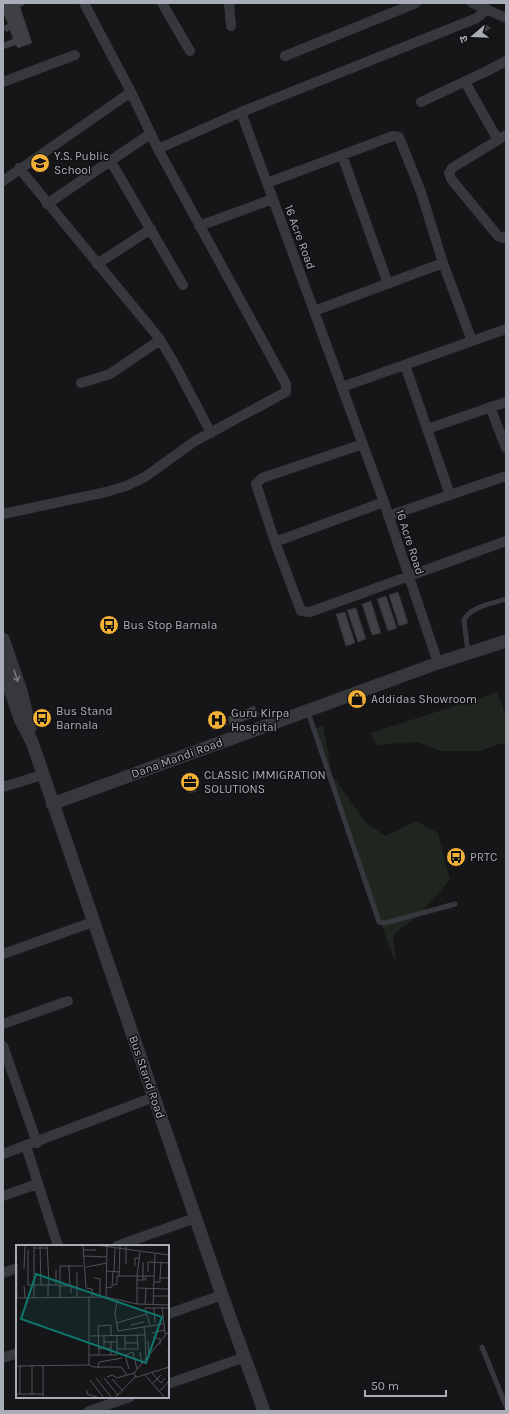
<svg xmlns="http://www.w3.org/2000/svg" width="509" height="1414" font-family="Karla,'Noto Sans Devanagari',sans-serif">
<rect width="100%" height="100%" fill="#161618"/>
<path fill="#1e261f" d="M498,692L506,718V742L480,751H441L416,742L376,745L371,733Z
M323,725L332,775L367,824L386,836L416,821L438,833L450,880L417,917L393,935L396,964L341,815L312,730Z"/>
<path fill="#404145" stroke="#303034" d="M3,3H23L24,5L20,7L32,43L18,48L16,45L3,49V43L13,39L10,30L6,32L3,26L8,24L4,14H3Z
M485,24L491,28L483,33L481,28Z
M398,592L408,623L399,626L389,595Z
M386,596L397,628L388,631L377,599Z
M371,601L381,633L372,635L362,604Z
M356,608L366,639L358,642L347,610Z
M345,612L355,643L346,646L336,614Z
M254,706L259,715L230,726L228,717Z
M223,713L227,725L213,730L208,717Z
M190,772L197,791L190,793L184,774Z"/>
<g fill="none" stroke-linecap="round" stroke-linejoin="round">
<path stroke="#37383d" stroke-width="5" d="M468,652L464,621C468,607 494,603 506,599
M308,712L379,922L385,923L455,904
M482,1347L506,1406"/>
<path stroke="#37383d" stroke-width="10" d="M84,3L131,92
M162,3L190,51
M229,3L231,26
M472,3L506,18
M285,56L416,3
M3,82L75,55
M465,82L498,140
M421,102L487,71L506,61
M241,112L477,18L487,9
M506,135L452,168L449,173L451,179L498,236L503,238L506,237
M342,155L388,284
M110,160L183,285
M19,168L159,338L173,361L211,433
M3,181L131,92L158,149L241,112L384,502L438,663
M267,183L393,136L399,137L421,192L443,263L472,341
M47,204L150,134
M199,226L273,199
M97,264L151,229
M314,311L443,263
M405,365L450,495
M81,383L110,374L160,340
M342,387L506,329
M490,407L506,448
M427,429L506,402
M363,444L262,478L256,484L275,542L301,611L310,612L506,541
M3,514L106,492L126,486L145,477L195,441L286,392V384L158,149
M388,516L506,476
M275,542L384,502
M3,787L42,775
M3,954L93,922
M3,1024L68,1001
M3,1046L37,1143
M26,1146L58,1246
M3,1154L154,1097
M3,1196L37,1184
M117,1246L195,1218
M3,1273L17,1268
M168,1314L222,1295
M3,1358L17,1353
M168,1384L245,1357
M89,1411L130,1397"/>
<path stroke="#37383d" stroke-width="13" d="M3,639L21,691L30,728
M3,669L20,719L32,742L222,1295L264,1411
M52,804L438,663L506,641"/>
</g>
<defs><path id="oneway-shaft" d="M-6 0H5M1.5-3L5.5 0L1.5 3" fill="none" stroke-width="1.6" stroke-linecap="round" stroke-linejoin="round"/></defs>
<use stroke="#757881" href="#oneway-shaft" transform="translate(16 676) rotate(71)"/>
<defs>
<symbol id="school-disc" viewBox="-11 -11 22 22"><circle r="9.5" fill="#f2b134" stroke="#111113"/><path d="M0-5L7-2L0 1L-7-2ZM-4 1L0 2.5L4 1V4Q0 6-4 4Z" fill="#111"/></symbol>
<symbol id="bus-disc" viewBox="-11 -11 22 22"><circle r="9.5" fill="#f2b134" stroke="#111113"/><path d="M-5-6H5V4H4V6H2V4H-2V6H-4V4H-5ZM-3.5-4V0h7V-4ZM-3.5 1.2v1.5H-2V1.2ZM2 1.2v1.5H3.5V1.2Z" fill="#111"/></symbol>
<symbol id="shop-disc" viewBox="-11 -11 22 22"><circle r="9.5" fill="#f2b134" stroke="#111113"/><path d="M-5-2.5h2.3a2.7 3.5 0 0 1 5.4 0H5L5.5 6h-11ZM-1.5-2.5h3a1.5 2.3 0 0 0-3 0Z" fill="#111"/></symbol>
<symbol id="hospital-disc" viewBox="-11 -11 22 22"><circle r="9.5" fill="#f2b134" stroke="#111113"/><path d="M-5-5h3v3.5h4V-5h3V5h-3V1.5h-4V5h-3Z" fill="#111"/></symbol>
<symbol id="office-disc" viewBox="-11 -11 22 22"><circle r="9.5" fill="#f2b134" stroke="#111113"/><path d="M-6-3h4V-5.5h4V-3h4V5H-6ZM-1-4.5V-3h2v-1.5ZM-6 0V1H6V0Z" fill="#111"/></symbol>
</defs>
<g fill-rule="evenodd">
<use href="#school-disc" x="29" y="152" width="22" height="22"/>
<use href="#bus-disc" x="98" y="614" width="22" height="22"/>
<use href="#shop-disc" x="346" y="688" width="22" height="22"/>
<use href="#bus-disc" x="31" y="707" width="22" height="22"/>
<use href="#hospital-disc" x="206" y="709" width="22" height="22"/>
<use href="#office-disc" x="179" y="771" width="22" height="22"/>
<use href="#bus-disc" x="445" y="846" width="22" height="22"/>
</g>
<g text-anchor="middle" stroke-width="3" stroke-linejoin="round" paint-order="stroke">
<g font-size="12" fill="#a8adb8" stroke="#111113" text-anchor="start">
<text x="54" y="160">Y.S. Public<tspan x="54" dy="14">School</tspan></text>
<text x="123" y="629">Bus Stop Barnala</text>
<text x="371" y="703">Addidas Showroom</text>
<text x="56" y="715">Bus Stand<tspan x="56" dy="14">Barnala</tspan></text>
<text x="231" y="717">Guru Kirpa<tspan x="231" dy="14">Hospital</tspan></text>
<text x="204" y="779">CLASSIC IMMIGRATION<tspan x="204" dy="14">SOLUTIONS</tspan></text>
<text x="470" y="861">PRTC</text>
</g>
<g font-size="12" fill="#a8adb8" stroke="#111113">
<text transform="translate(300 237) rotate(70)" y="4">16 Acre Road</text>
<text transform="translate(410 542) rotate(72)" y="4">16 Acre Road</text>
<text transform="translate(177 758) rotate(-20)" y="4">Dana Mandi Road</text>
<text transform="translate(147 1077) rotate(71)" y="4">Bus Stand Road</text>
</g>
</g>
<g transform="translate(16 1245)">
<rect width="153" height="153" fill="#161618"/>
<path fill="none" stroke="#505258" stroke-width="1" d="M24,0L25,40M31,0L33,39M67,0L70,43L76,44V52M80,0L153,10M18,3H31M12,5V40H43M67,5H80M67,11L91,12M110,19V0M53,21L54,41M119,21V13H124M70,22L91,18M8,24L9,0M40,25V39M91,26L104,27M98,27L99,3M132,27V17L153,18M103,31L104,0M121,31L124,7M78,33L84,34V52M144,33L145,18M121,35H129L130,31M127,35V17M138,37H144V33H153M32,39V52M97,40L101,39V31H138M8,41L9,53M43,41H55V48M90,43L96,42L97,27M121,43L153,44M138,51H153M44,52V21H67M61,52V27M90,52L91,1M0,53L90,52L121,59L153,60M1,53V19M18,53V0M101,54L99,69L102,86L128,82M121,59V31M129,59L130,44M137,60L139,9M146,62L149,89M138,63L139,77M101,78L130,69M115,80L128,77M134,81L147,79M136,88L148,85M129,90L130,115M74,91L129,90L128,82L134,81L129,63H153M109,91V104M137,92L144,94V100M132,96L133,112M88,97H101M109,98H122M82,104L95,103M88,104V91M101,104H122L121,90M124,107L126,119M73,110H101V91M83,110L82,81L95,80V91M95,110V97M73,120L78,122H105L111,130L118,128M0,121L73,120V52M16,121V149M27,121V149M82,123L83,117L106,113M113,124L109,110L117,107L121,124M136,128L145,138L149,133M129,130L149,153M91,132L96,130L101,133L111,130M120,132L118,128L153,86M80,133L96,153M88,133L102,150M96,134L107,146M74,135L88,153M136,139L145,130M71,145V149L84,153M143,147L153,136M0,149H27V153M4,149V121M99,153L118,133L153,122"/>
<path fill="#0f766e" fill-opacity="0.15" stroke="#0f766e" stroke-width="2" d="M20,29L146,72L130,118L5,74Z"/>
<rect width="153" height="153" fill="none" stroke="#a8adb8" stroke-width="2"/>
</g>
<rect width="509" height="1414" fill="none" stroke="#a8adb8" stroke-width="8"/>
<g transform="translate(473 36) rotate(251)" stroke="#111113" stroke-width="3" paint-order="stroke">
<path d="M0-3L7 15L0 10L-7 15Z" fill="#a8adb8"/>
<text y="-6" font-size="11" font-weight="bold" text-anchor="middle" fill="#a8adb8">उ</text>
</g>
<path d="M365 1390v6h81v-6" fill="none" stroke="#a8adb8" stroke-width="2"/>
<text x="371" y="1390" font-size="12" fill="#a8adb8" stroke="#111113" stroke-width="3" paint-order="stroke">50 m</text>
</svg>
